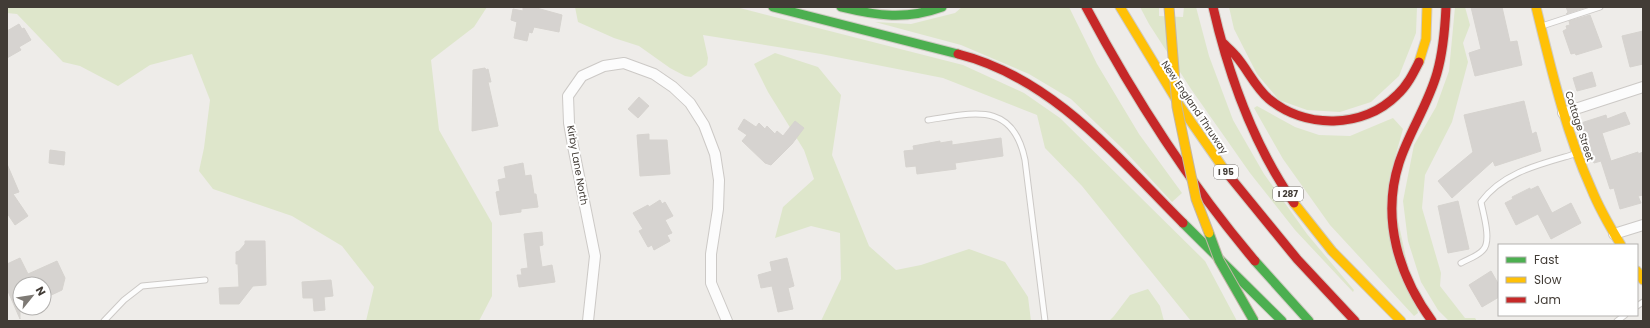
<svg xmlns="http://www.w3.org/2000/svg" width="1650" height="328" font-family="Poppins,sans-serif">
<rect width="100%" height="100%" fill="#eeece9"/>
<path fill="#dee6cb" d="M7,7H487L474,27L431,60L439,130L492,223V296L479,321H366L374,287L342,246L292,216L213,189L199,171L204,148L210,100L192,54L150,65L118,86L80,66L63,62L17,14L7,13Z
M575,7H736L963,65L1024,93L1060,118L1205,261L1237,321H1191L1082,186L1045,148L1037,115L943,78L821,54L703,35L708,58L707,65L691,77L685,76L670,68L639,46L614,38L578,22Z
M962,7H1069L1097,64L1139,134L1182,193L1172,202L1123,149L1071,99L1029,74L961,45L875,22L911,24L955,13Z
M1140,7H1159V16L1183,17L1184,7H1196L1209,56L1233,120L1264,174L1307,234L1354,290L1353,292L1295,230L1250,173L1191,89L1149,24Z
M1229,7H1417L1416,33L1399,76L1371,102L1340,112L1307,110L1279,100L1257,74L1234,29Z
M1455,7H1465L1470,25L1463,43L1468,62L1452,122L1425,175L1422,208L1441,273L1440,286L1465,318H1475L1477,321H1449L1438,310L1421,282L1408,241L1403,201L1414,145L1436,107L1449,71Z
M775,53L818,67L841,95L832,155L869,246L896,270L921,265L969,249L1005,262L1028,297L1031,321H821L841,279L840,233L811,226L775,238L783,207L814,179L804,150L768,92L754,64Z
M1257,106L1295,127L1319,135L1350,136L1393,118L1403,129L1389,179L1418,313L1414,316L1330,225L1283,159L1254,108Z
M1148,289L1160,306L1164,321H1109L1114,316L1130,295Z"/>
<path fill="#d6d3d0" stroke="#d6d3cf" d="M523,7H533L562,15L559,32L534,27L532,33L529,32L527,41L514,38L517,22L511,20L513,9L523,11Z
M1471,7H1502L1510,42L1517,41L1522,65L1475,76L1469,53L1481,49Z
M1566,7H1587L1566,14L1568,12Z
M1590,15L1602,47L1576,55L1575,53L1571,54L1563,31L1567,29L1566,26L1570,25L1569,21Z
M19,24L22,29L24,28L31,40L19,47L21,50L7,58V31Z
M1643,31V64L1630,67L1622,36Z
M485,68L486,70L488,69L491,82H488L498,126L472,131L473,70Z
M1592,72L1596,86L1577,91L1573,78Z
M639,97L649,106L638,118L628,109Z
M1524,101L1532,134L1536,132L1541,151L1495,166L1493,161L1452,198L1438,181L1473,152L1464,115Z
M1625,112L1630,124L1602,133L1611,161L1638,152V154L1643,152V195L1638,196L1641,203L1620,209L1614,188L1610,189L1601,161L1594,163L1590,154L1581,123L1606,115L1607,119Z
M744,119L756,127L759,123L765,129L767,126L775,134L777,131L783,136L795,121L804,128L792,144L771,165L765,163L742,141L747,135L738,129Z
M649,134V140H667L670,174L640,176L637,135Z
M1001,138L1003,156L955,163L956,169L917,174L916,166L906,167L904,151L914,150L913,146L940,141V143L952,141V145Z
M50,150L65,152L64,165L49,163Z
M523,163L525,176L531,175L534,194H536L538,207L521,209V212L500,215L496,192L500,191L498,180L506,178L504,167Z
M7,164L19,192L13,194L28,216L15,225L7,213Z
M1538,186L1552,213L1571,203L1581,223L1551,239L1538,214L1516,225L1505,203L1513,199L1512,197L1530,188V190Z
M660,200L662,204L665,202L673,216L665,220L672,233L667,235L670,241L654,250L652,245L648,247L639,231L643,229L633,213L648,205L649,207Z
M1458,201L1469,249L1448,253L1438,206Z
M542,232L543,245L539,246L542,267L552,265L555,282L519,287L517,275H522L521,269L528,268L524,234Z
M245,241H265L266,285L253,286L239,304H220L219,288L239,287L238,264H236V252L239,251L245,244Z
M20,258L28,274L57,261L65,278L62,290L45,298L46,284H20V319L7,289V264Z
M787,258L794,286L788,288L793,309L778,312L772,286L761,288L758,275L772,271L770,262Z
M1491,271L1499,285V297L1482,307L1469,285Z
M331,280L333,296L324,297L325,310L314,311L313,298H303L302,282Z"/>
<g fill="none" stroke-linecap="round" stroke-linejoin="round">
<defs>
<path id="lane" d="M1542,26L1600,7
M928,120C974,113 1013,101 1025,160L1045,321
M1461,263C1468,259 1478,256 1483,250C1492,241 1483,213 1481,202C1503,172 1541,164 1575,154
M1637,306L1643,302
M104,321L124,300L142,286L205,280
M1617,321L1625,315"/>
<path id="street" d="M1563,113L1643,87
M1614,234L1643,225
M588,321L595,256L573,146L569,123L568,96L582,76L604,66L624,63L654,74L673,87L690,103L704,125L715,154L719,180L718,209L711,254V283L727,321"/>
<path id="fast" d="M773,7L958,54
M841,7C878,16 906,20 942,7
M1183,223L1282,321
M1255,261L1309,321"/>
<path id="slow" d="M1120,7L1180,106L1226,172
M1536,7C1551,68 1565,130 1591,188C1599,208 1610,227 1621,245
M1419,62L1426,39L1427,7
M1294,203L1332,251L1401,321
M1637,271L1643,280"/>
<path id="jam" d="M1086,7C1134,97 1189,183 1255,261
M1213,7C1229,77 1253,144 1294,203
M1223,43C1227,47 1232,51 1236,56C1248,70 1255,87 1269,99C1305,129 1363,129 1397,95C1407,86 1413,74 1419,62
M958,54C1053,78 1117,157 1183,223
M1226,172L1297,259L1355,321
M1432,321C1399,276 1381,219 1399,163C1409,132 1428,105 1437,73C1443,52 1445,29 1446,7"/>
</defs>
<use href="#lane" stroke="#ccc9c6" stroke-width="7"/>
<use href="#street" stroke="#ccc9c6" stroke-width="12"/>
<use href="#fast" stroke="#cfcbc3" stroke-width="11"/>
<use href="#slow" stroke="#cfcbc3" stroke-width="11"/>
<use href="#jam" stroke="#cfcbc3" stroke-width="11"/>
<use href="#lane" stroke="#fcfcfc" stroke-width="5"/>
<use href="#street" stroke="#fcfcfc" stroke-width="10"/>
<use href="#fast" stroke="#4caf50" stroke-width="9"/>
<use href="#slow" stroke="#ffc107" stroke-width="9"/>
<use href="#jam" stroke="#c62828" stroke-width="9"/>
<defs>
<path id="fast-bridge" d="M1209,233L1219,260L1254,321"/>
<path id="slow-bridge" d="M1169,7L1177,107L1196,199L1209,233"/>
</defs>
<use href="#fast-bridge" stroke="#c3b7a7" stroke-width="11" stroke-linecap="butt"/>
<use href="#slow-bridge" stroke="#c3b7a7" stroke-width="11" stroke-linecap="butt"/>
<use href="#fast-bridge" stroke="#4caf50" stroke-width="9"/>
<use href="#slow-bridge" stroke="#ffc107" stroke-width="9"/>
</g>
<g text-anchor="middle" stroke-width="4" stroke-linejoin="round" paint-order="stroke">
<g fill="#fff" stroke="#7b7672" stroke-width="1">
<rect x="1214" y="165" width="24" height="14" rx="3"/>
<rect x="1273" y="187" width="30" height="14" rx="3"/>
</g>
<g font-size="9" font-weight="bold" fill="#423c36">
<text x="1226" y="175">I 95</text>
<text x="1288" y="197">I 287</text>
</g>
<g font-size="10" fill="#423c36" stroke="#fff">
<text transform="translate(1195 107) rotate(56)" y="4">New England Thruway</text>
<text transform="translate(1580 126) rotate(72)" y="4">Cottage Street</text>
<text transform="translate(578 165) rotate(80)" y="4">Kirby Lane North</text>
</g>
</g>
<rect width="1650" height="328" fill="none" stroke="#423c36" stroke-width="16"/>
<rect x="1498" y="244" width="140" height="72" fill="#ffffff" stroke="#b3b1af"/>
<rect x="1506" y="257" width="20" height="6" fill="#4caf50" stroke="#b3b1af"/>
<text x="1534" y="264" font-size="12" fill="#423c36">Fast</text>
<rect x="1506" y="277" width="20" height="6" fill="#ffc107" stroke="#b3b1af"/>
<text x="1534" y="284" font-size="12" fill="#423c36">Slow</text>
<rect x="1506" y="297" width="20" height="6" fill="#c62828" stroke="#b3b1af"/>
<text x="1534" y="304" font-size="12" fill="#423c36">Jam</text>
<g transform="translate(32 296) rotate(60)"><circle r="19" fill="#ffffff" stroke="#b3b1af"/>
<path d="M0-3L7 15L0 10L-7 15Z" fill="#7e7a75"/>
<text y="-6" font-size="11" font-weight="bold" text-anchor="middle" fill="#423c36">N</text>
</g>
</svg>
